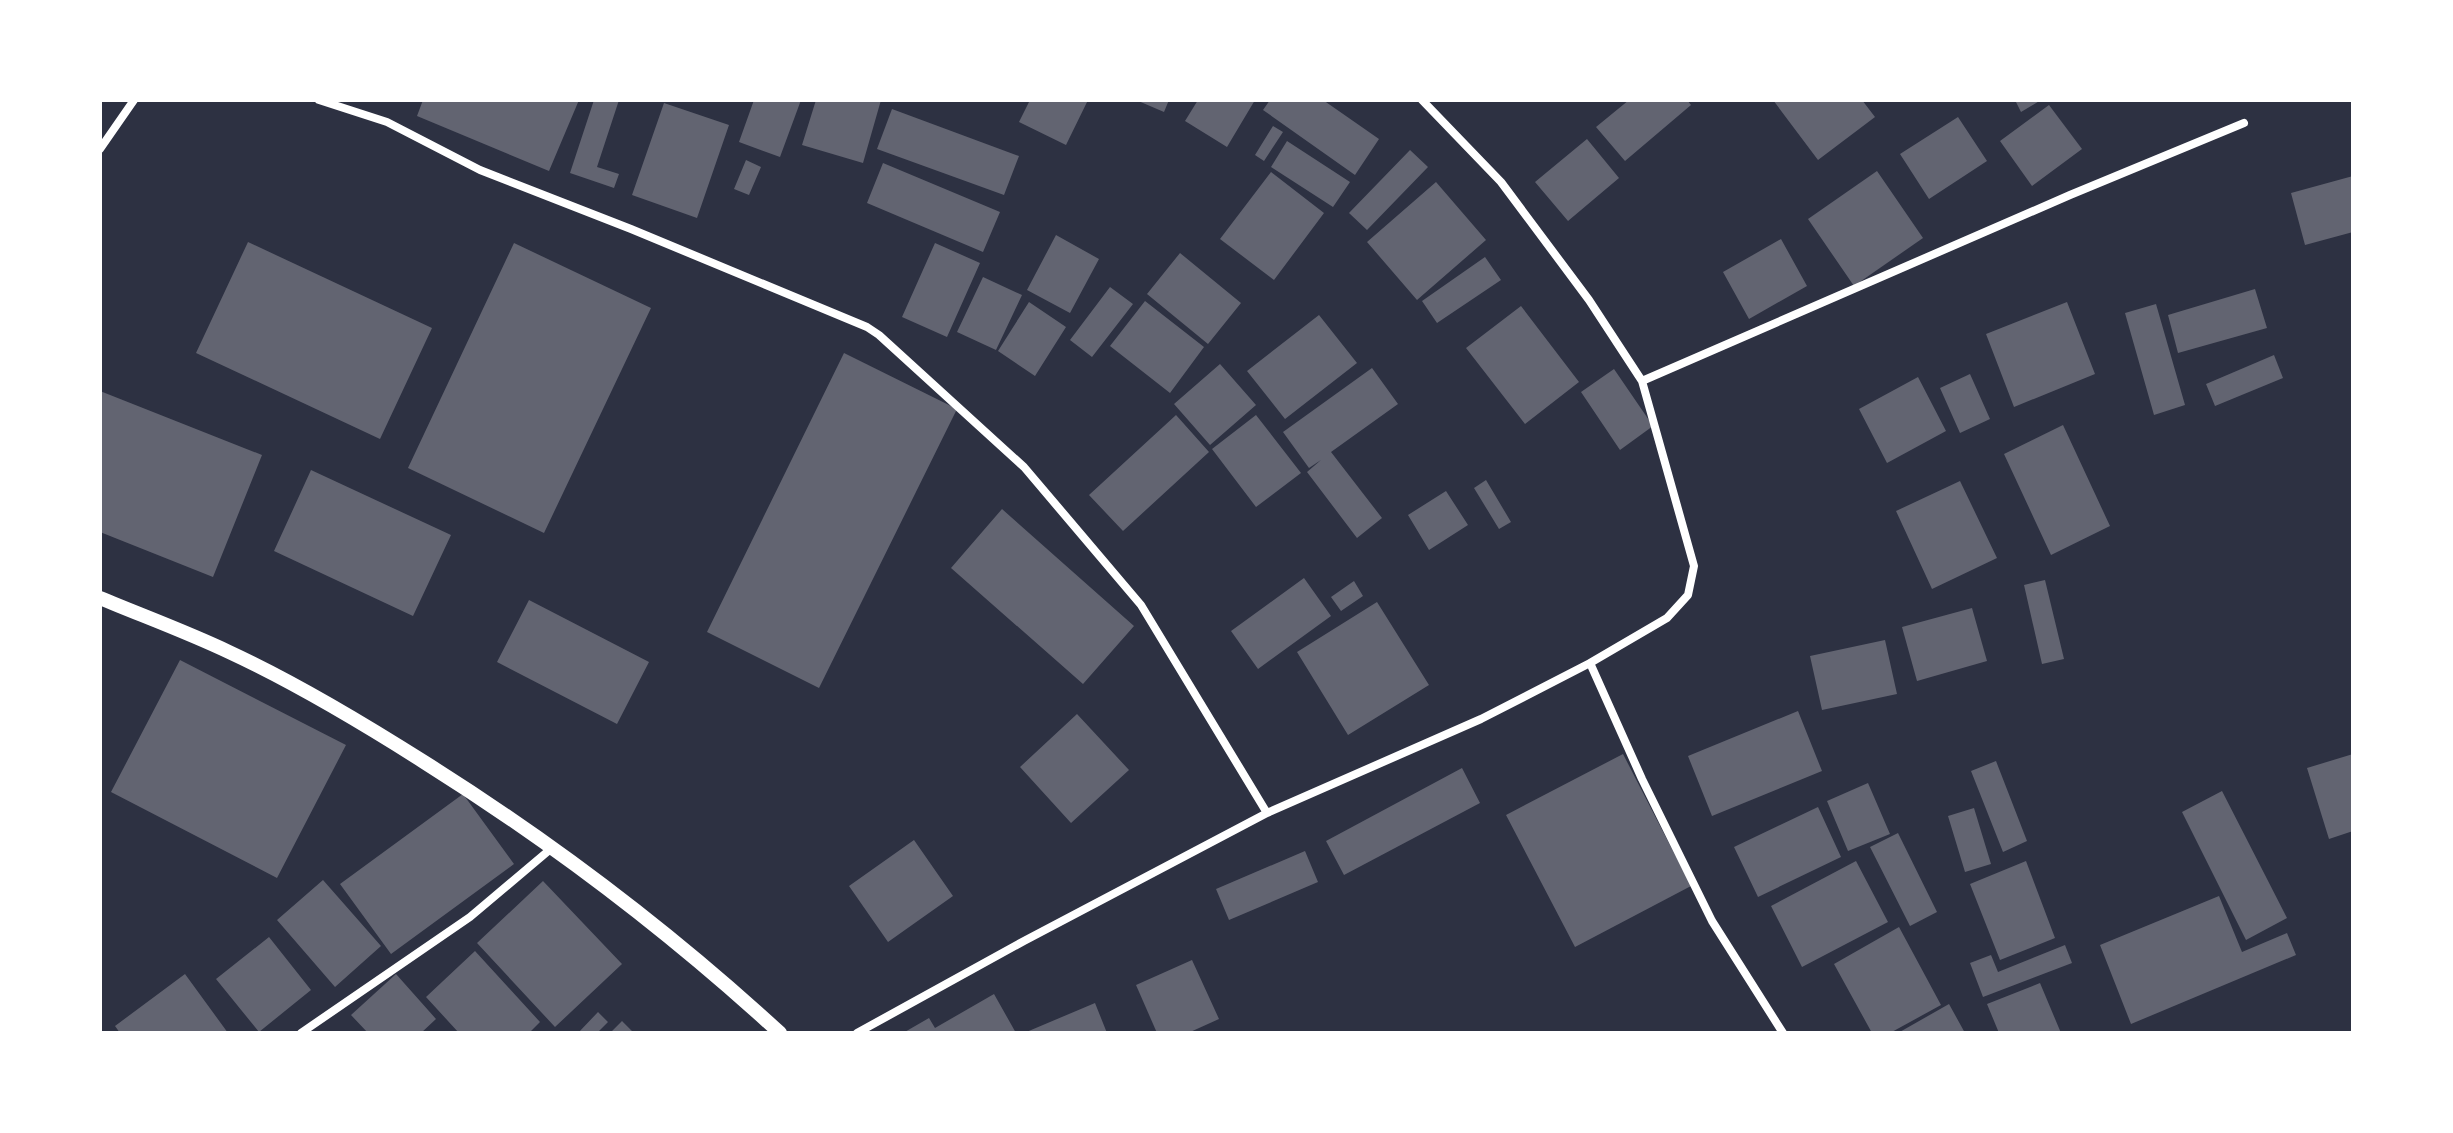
<svg xmlns="http://www.w3.org/2000/svg" width="2453" height="1133" font-family="Barlow,sans-serif">
<rect width="100%" height="100%" fill="#2d3142"/>
<path fill="#626471" d="M423,100H579L549,171L417,116Z
M594,100H619L597,167L619,174L614,188L570,173Z
M754,100H801L780,157L739,142Z
M816,100H881L863,163L802,145Z
M1030,100H1088L1066,145L1019,122Z
M1136,100H1169L1164,112Z
M1198,100H1255L1227,147L1185,121Z
M1270,100H1323L1379,139L1355,175L1263,110Z
M1629,100H1687L1691,105L1625,161L1596,127Z
M1773,100H1862L1875,117L1818,160Z
M2015,100H2041L2021,112Z
M664,103L729,125L697,218L632,195Z
M2049,105L2082,149L2032,186L2000,141Z
M892,109L1019,156L1004,195L877,149Z
M1958,117L1987,161L1929,199L1900,154Z
M1273,126L1283,132L1264,161L1255,155Z
M1587,139L1619,178L1568,221L1535,182Z
M1287,141L1350,182L1333,207L1271,167Z
M1410,150L1428,167L1367,230L1349,213Z
M746,160L761,167L749,195L734,189Z
M883,163L1000,212L983,252L867,203Z
M1877,171L1923,238L1854,286L1808,219Z
M1271,172L1324,213L1274,280L1220,239Z
M2353,176V232L2305,245L2291,193Z
M1436,182L1486,240L1417,300L1367,242Z
M1056,235L1099,259L1070,313L1027,290Z
M1781,239L1807,286L1749,319L1723,272Z
M248,242L432,328L380,439L196,353Z
M514,243L651,308L544,533L408,468Z
M935,243L980,263L947,337L902,317Z
M1180,253L1241,303L1208,344L1147,294Z
M1485,257L1501,280L1437,323L1422,301Z
M983,277L1022,295L996,350L957,332Z
M1110,287L1133,304L1092,357L1070,340Z
M2255,289L2267,328L2178,353L2168,315Z
M1145,301L1204,347L1170,393L1110,346Z
M1029,302L1066,327L1035,376L998,351Z
M2067,302L2095,374L2014,407L1986,334Z
M2156,304L2185,405L2154,415L2125,313Z
M1521,306L1579,382L1525,424L1466,348Z
M1319,315L1357,363L1285,419L1247,371Z
M844,353L957,409L819,688L707,632Z
M2274,355L2283,378L2215,406L2206,384Z
M1220,364L1256,405L1210,445L1174,404Z
M1372,368L1398,404L1331,452L1382,518L1357,538L1307,472L1321,460L1309,468L1283,432Z
M1614,369L1653,426L1620,450L1581,392Z
M1970,374L1990,419L1960,433L1940,388Z
M1918,377L1946,431L1887,463L1859,409Z
M100,391L262,455L213,577L100,532Z
M1176,415L1209,452L1123,531L1089,495Z
M1256,415L1301,473L1256,507L1212,449Z
M2063,425L2110,526L2051,555L2004,454Z
M311,470L451,535L413,616L274,551Z
M1486,480L1511,522L1499,529L1474,488Z
M1960,481L1997,558L1932,589L1896,511Z
M1446,491L1468,525L1429,550L1408,515Z
M1002,509L1134,626L1083,684L951,568Z
M1304,578L1331,616L1258,669L1231,631Z
M2045,580L2064,659L2042,664L2024,585Z
M1354,581L1363,596L1341,611L1331,597Z
M529,600L649,662L617,724L497,662Z
M1377,602L1429,685L1348,735L1297,652Z
M1972,608L1987,661L1917,681L1902,627Z
M1885,640L1897,694L1822,710L1810,656Z
M180,660L346,745L277,878L111,792Z
M1798,711L1822,771L1712,816L1688,756Z
M1077,714L1129,770L1071,823L1020,767Z
M1623,754L1691,886L1575,947L1506,815Z
M2353,754V831L2329,839L2307,768Z
M1996,761L2027,841L2003,852L1971,771Z
M1462,768L1480,803L1344,875L1326,841Z
M1868,783L1890,834L1848,851L1827,801Z
M2222,791L2287,918L2246,940L2182,812Z
M463,794L514,864L391,954L340,884Z
M1818,807L1841,857L1758,897L1734,847Z
M1974,808L1991,864L1965,872L1948,816Z
M1898,833L1937,912L1910,926L1870,847Z
M914,840L953,896L888,942L849,886Z
M1305,851L1318,882L1229,920L1216,889Z
M1856,861L1888,922L1802,967L1771,906Z
M2026,861L2055,938L2000,960L1970,884Z
M323,880L381,946L335,987L277,920Z
M543,881L622,964L555,1027L477,943Z
M2219,896L2242,952L2287,933L2296,955L2131,1024L2100,945Z
M1899,927L1941,1005L1890,1033H1872L1834,964Z
M269,937L311,990L259,1032L216,979Z
M2065,945L2072,963L1983,997L1970,963L1991,955L1998,972Z
M475,951L540,1022L529,1033H459L426,997Z
M1192,960L1219,1019L1188,1033H1157L1136,985Z
M185,974L228,1033H120L115,1026Z
M396,974L436,1019L421,1033H368L351,1015Z
M2040,983L2061,1033H1999L1987,1004Z
M994,994L1016,1033H903L929,1018L935,1028Z
M1095,1003L1107,1033H1024Z
M1949,1004L1965,1033H1898Z
M598,1012L608,1022L597,1033H578Z
M622,1021L634,1033H610Z"/>
<g fill="none" stroke-linecap="round" stroke-linejoin="round">
<path stroke="#fff" stroke-width="8" d="M319,100L387,122L480,170L631,229L867,327L879,335L1024,467L1141,605L1267,813
M1422,100L1501,182L1589,300L1642,381L1694,566L1688,595L1667,618L1590,663L1642,779L1712,921L1783,1033
M100,149L134,100
M1642,381L2070,195L2244,123
M301,1033L470,917L553,847
M857,1033L1024,941L1267,813L1481,719L1590,663"/>
<path stroke="#fff" stroke-width="14" d="M100,598C143,616 187,632 229,652C296,683 361,722 424,762C550,841 670,932 780,1033"/>
</g>
<rect width="2453" height="1133" fill="none" stroke="#ffffff" stroke-width="204"/>
</svg>
